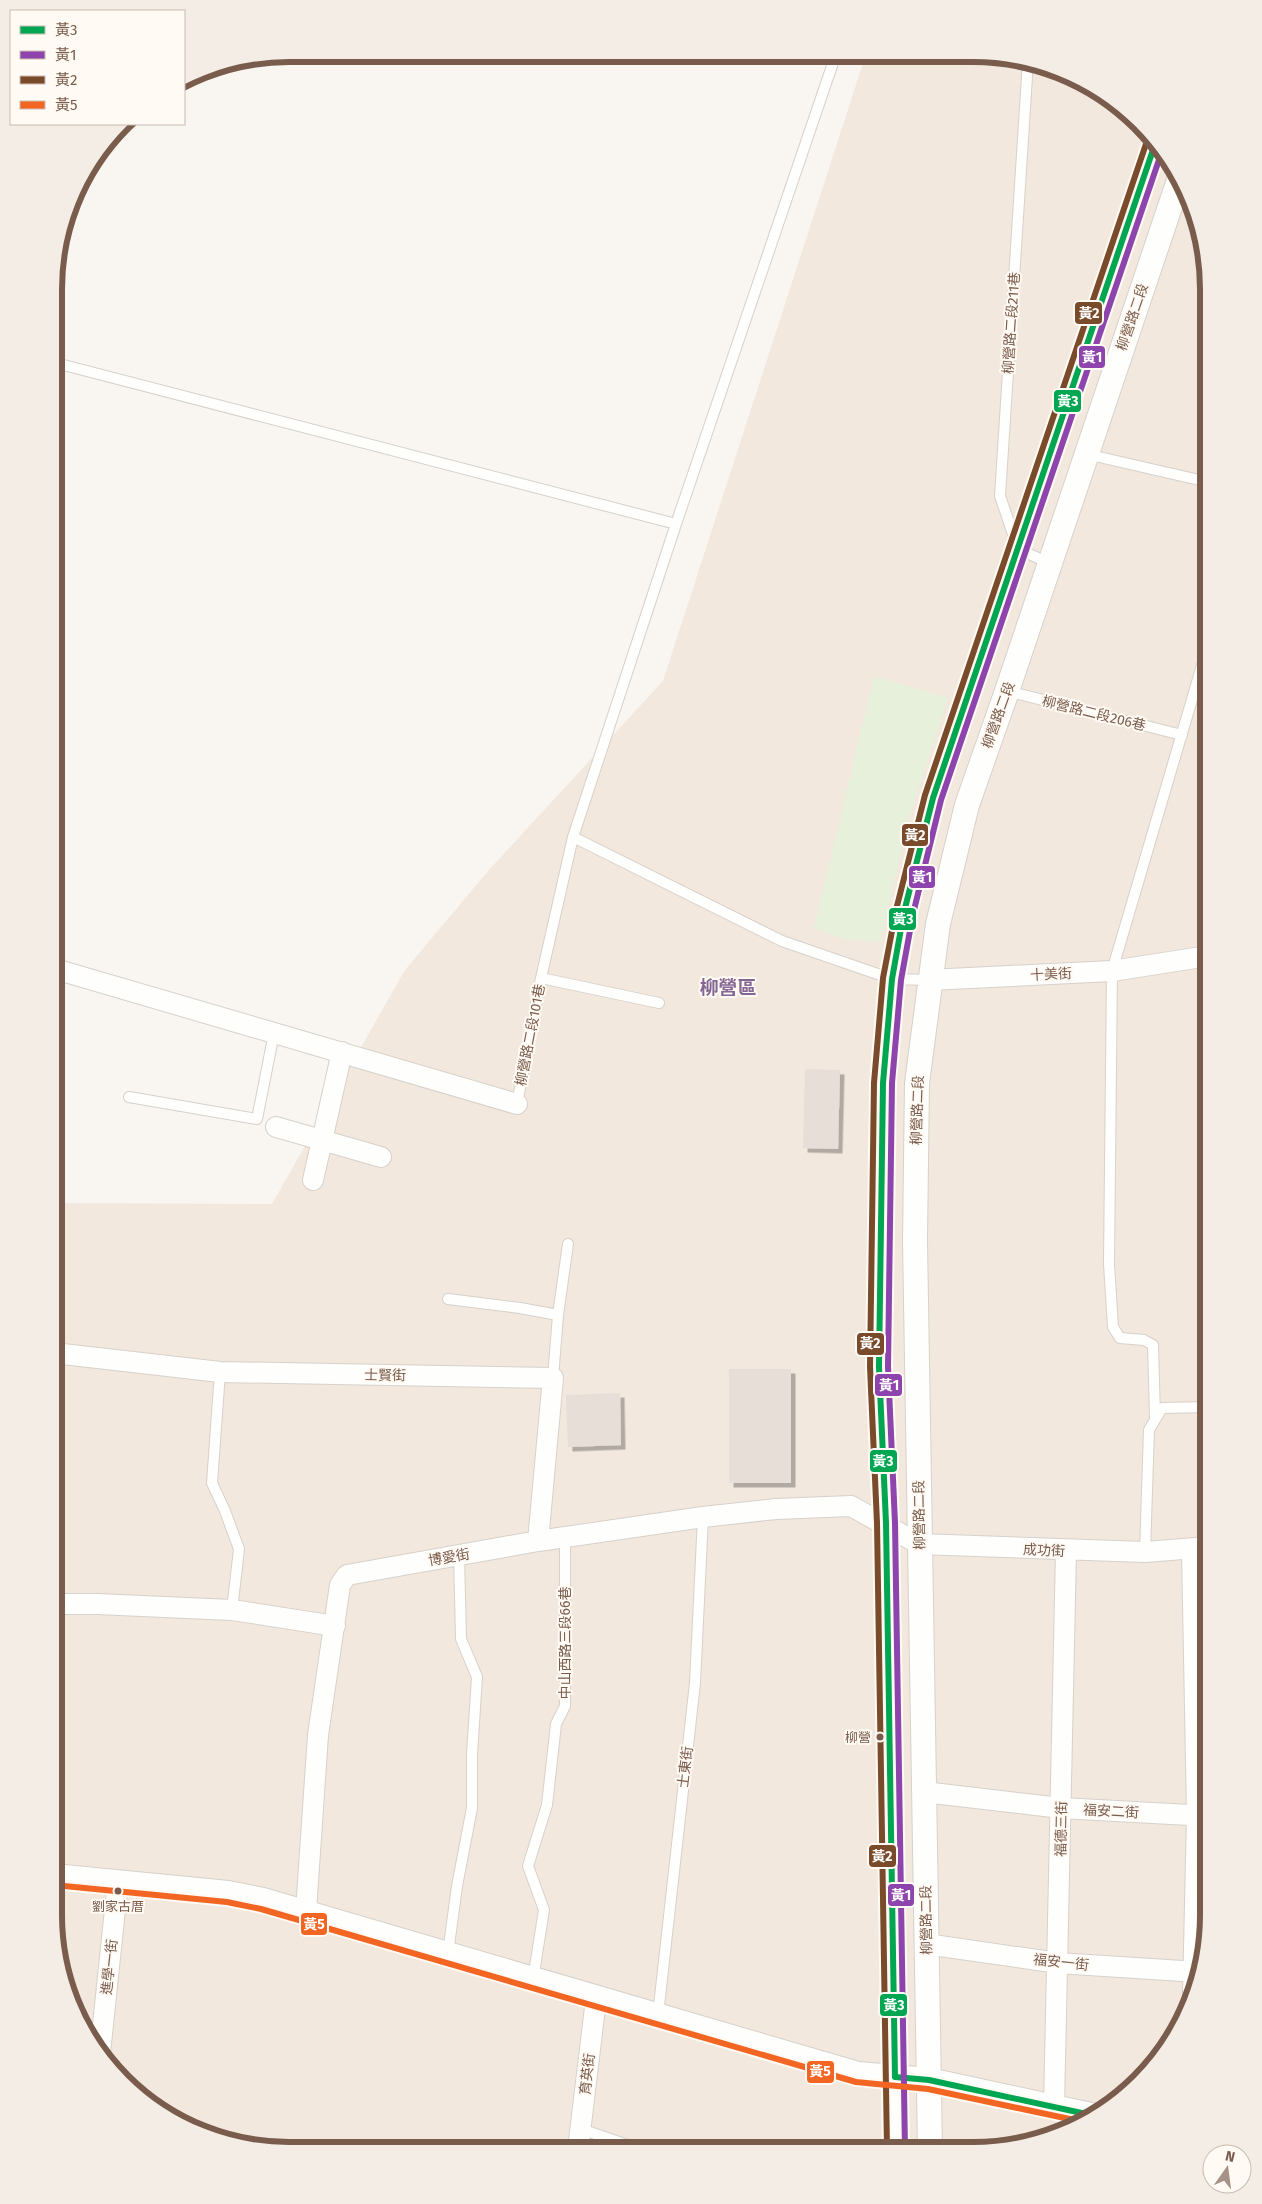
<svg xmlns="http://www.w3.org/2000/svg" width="1262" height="2204" font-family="'Fira Sans','Noto Sans TC',sans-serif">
<defs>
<filter id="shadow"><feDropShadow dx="4.5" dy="4.5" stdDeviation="0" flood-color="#0004"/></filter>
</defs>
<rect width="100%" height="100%" fill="#f9f5f0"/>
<path fill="#f2e8de" d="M865,57L1018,58L1076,78L1128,112L1168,158L1196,214L1208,290V1930L1190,2004L1160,2058L1116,2102L1048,2138L972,2150L259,2148L199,2132L146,2101L102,2058L66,1990L54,1914L55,1203L272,1204L405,970L488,871L663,681Z"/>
<path fill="#e7f0db" d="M874,676L948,698L910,814L880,942L844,939L814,928Z"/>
<path fill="#e6ded7" filter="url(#shadow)" d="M805,1069L840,1070L838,1149L803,1148Z
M729,1369H791V1483H729Z
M620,1393L621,1445L568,1447L566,1395Z"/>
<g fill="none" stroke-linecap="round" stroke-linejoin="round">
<defs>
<path id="service" d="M1028,61L1000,496L1018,549L1049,563
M56,363L676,524
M1086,454L1208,482
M1007,691L1182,735
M573,837L676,524L835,57
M541,978L659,1003
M129,1097L257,1119L274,1033
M517,1104L541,978L573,837L782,941L892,979L929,980
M448,1299L520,1308L558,1315
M220,1372L212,1483L225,1511L239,1549L232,1610
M553,1378L558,1315L568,1244
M1155,1417L1153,1345L1144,1340L1120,1338L1113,1327L1109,1264L1112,971L1208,645
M1145,1552L1149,1430L1162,1408L1208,1407
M448,1953L457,1886L472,1808V1754L477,1677L461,1639L459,1555
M533,1979L544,1910L528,1866L547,1805L556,1724L565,1706V1537
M658,2015L695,1683L703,1517
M581,2129L639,2149"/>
<path id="minor" d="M55,969L517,1104
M929,980L1112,971L1208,956
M276,1127L381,1157
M313,1180L342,1052
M54,1353L220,1372L553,1378L538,1541
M1192,1550L1197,1815L1193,1994
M54,1604H97L232,1610L335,1626
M924,1792L1061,1808L1208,1816
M306,1911L318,1735L340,1585L347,1575L538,1541L703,1517L776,1509L851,1506L919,1544L1145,1552L1208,1547
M926,1944L1058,1963L1198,1972
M100,2053L118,1881
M1054,2107L1066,1551
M578,2149L596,1999"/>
<path id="tertiary" d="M54,1876L228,1893L263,1900L858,2074L929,2080L1091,2115
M896,2150L886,1523L879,1367L883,1083L892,979L904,912L933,798L1155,144
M930,2150L915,1240L917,1083L938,924L967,805L1007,691L1179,180"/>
</defs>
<use href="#service" stroke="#d7d1cb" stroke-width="12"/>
<use href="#minor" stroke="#d7d1cb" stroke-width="22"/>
<use href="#tertiary" stroke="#d7d1cb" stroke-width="26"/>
<use href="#service" stroke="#fefefd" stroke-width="10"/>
<use href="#minor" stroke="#fefefd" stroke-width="20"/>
<use href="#tertiary" stroke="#fefefd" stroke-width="24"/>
<defs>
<path id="bus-1" d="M1091,2115L929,2080L895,2077L886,1523L879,1367L883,1083L892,979L904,912L933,798L1155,144"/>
<path id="bus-2" d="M905,2150L895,1523L888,1367L892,1083L901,980L913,914L941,800L1162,151"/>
<path id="bus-3" d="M887,2150L877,1523L870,1367L874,1083L883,978L896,910L925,795L1147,141"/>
<path id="bus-4" d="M54,1885L227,1902L261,1909L856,2082L928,2089L1079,2121"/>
</defs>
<use href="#bus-1" stroke="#fffaf3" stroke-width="10"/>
<use href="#bus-2" stroke="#fffaf3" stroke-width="10"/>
<use href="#bus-3" stroke="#fffaf3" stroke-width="10"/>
<use href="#bus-4" stroke="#fffaf3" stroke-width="10"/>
<use href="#bus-1" stroke="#00a651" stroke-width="6"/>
<use href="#bus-2" stroke="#8e44ad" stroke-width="6"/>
<use href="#bus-3" stroke="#7a4b2a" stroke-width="6"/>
<use href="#bus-4" stroke="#f26522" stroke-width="6"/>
</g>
<g fill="#7a5c4d" stroke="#fffaf3" stroke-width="2">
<circle cx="880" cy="1737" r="4.5"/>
<circle cx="118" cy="1891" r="4.5"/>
</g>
<g text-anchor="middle" stroke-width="4" stroke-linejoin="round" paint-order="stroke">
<g font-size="13" fill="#7a5c4d" stroke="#fffaf3" text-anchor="end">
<text x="871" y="1742">柳營</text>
<text x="118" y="1911" text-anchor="middle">劉家古厝</text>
</g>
<g font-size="14" fill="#7a5c4d" stroke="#fffaf3">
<text transform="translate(1132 317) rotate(-71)" y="5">柳營路二段</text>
<text transform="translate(1011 323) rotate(-86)" y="5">柳營路二段211巷</text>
<text transform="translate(1094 713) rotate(14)" y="5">柳營路二段206巷</text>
<text transform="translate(998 715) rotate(-70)" y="5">柳營路二段</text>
<text transform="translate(1051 974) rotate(-3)" y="5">十美街</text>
<text transform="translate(530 1035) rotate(-79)" y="5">柳營路二段101巷</text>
<text transform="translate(917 1110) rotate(-88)" y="5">柳營路二段</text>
<text transform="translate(385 1375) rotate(1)" y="5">士賢街</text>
<text transform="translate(919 1515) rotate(-91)" y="5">柳營路二段</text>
<text transform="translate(1044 1550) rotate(3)" y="5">成功街</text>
<text transform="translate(449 1557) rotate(-10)" y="5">博愛街</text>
<text transform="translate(565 1643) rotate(-90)" y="5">中山西路三段66巷</text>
<text transform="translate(685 1767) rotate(-83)" y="5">士東街</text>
<text transform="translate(1111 1811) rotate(3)" y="5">福安二街</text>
<text transform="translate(1061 1829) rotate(-89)" y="5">福德三街</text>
<text transform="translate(926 1920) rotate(-91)" y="5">柳營路二段</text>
<text transform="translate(1061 1962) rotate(6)" y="5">福安一街</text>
<text transform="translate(109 1967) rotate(-84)" y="5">進學一街</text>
<text transform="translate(587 2074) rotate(-83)" y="5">育英街</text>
</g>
<g font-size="19" font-weight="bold" fill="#846695" stroke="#fffaf3">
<text x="728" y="994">柳營區</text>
</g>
</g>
<path d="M0 0H1262V2204H0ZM289 62H973A227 227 0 0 1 1200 289V1915A227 227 0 0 1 973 2142H289A227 227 0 0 1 62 1915V289A227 227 0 0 1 289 62Z" fill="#f4ede6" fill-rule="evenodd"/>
<path fill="none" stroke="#7a5c4d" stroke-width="6" d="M289 62H973A227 227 0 0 1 1200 289V1915A227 227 0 0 1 973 2142H289A227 227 0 0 1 62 1915V289A227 227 0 0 1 289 62Z"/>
<g stroke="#fffaf3" stroke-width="2">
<rect x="1074" y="301" width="29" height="24" rx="5" fill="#7a4b2a"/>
<rect x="1078" y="345" width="28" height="24" rx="5" fill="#8e44ad"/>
<rect x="1053" y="389" width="29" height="24" rx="5" fill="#00a651"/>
<rect x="901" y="823" width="28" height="24" rx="5" fill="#7a4b2a"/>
<rect x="908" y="865" width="28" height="24" rx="5" fill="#8e44ad"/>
<rect x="888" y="907" width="29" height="24" rx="5" fill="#00a651"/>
<rect x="856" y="1332" width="29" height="24" rx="5" fill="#7a4b2a"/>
<rect x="874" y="1373" width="29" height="24" rx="5" fill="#8e44ad"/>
<rect x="869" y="1449" width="29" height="24" rx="5" fill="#00a651"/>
<rect x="868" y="1844" width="29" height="24" rx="5" fill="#7a4b2a"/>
<rect x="887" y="1883" width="28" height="24" rx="5" fill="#8e44ad"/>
<rect x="300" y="1912" width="28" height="24" rx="5" fill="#f26522"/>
<rect x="879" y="1993" width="29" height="24" rx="5" fill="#00a651"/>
<rect x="806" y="2060" width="29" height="24" rx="5" fill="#f26522"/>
</g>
<g font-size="14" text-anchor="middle" font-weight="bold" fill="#fff">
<text x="1089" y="318">黃2</text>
<text x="1092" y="362">黃1</text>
<text x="1068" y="406">黃3</text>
<text x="915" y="840">黃2</text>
<text x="922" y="882">黃1</text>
<text x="903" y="924">黃3</text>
<text x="870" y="1348">黃2</text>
<text x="889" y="1390">黃1</text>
<text x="883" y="1466">黃3</text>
<text x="882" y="1861">黃2</text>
<text x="901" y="1900">黃1</text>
<text x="314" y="1929">黃5</text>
<text x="894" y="2010">黃3</text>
<text x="820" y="2076">黃5</text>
</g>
<rect x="10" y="10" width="175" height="115" fill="#fffaf3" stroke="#cabbb1"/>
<rect x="20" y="26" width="25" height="8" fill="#00a651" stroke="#cabbb1"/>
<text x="55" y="35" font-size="15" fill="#7a5c4d">黃3</text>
<rect x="20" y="51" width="25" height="8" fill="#8e44ad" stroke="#cabbb1"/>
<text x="55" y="60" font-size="15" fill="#7a5c4d">黃1</text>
<rect x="20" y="76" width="25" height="8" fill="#7a4b2a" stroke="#cabbb1"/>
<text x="55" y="85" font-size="15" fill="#7a5c4d">黃2</text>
<rect x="20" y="101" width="25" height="8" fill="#f26522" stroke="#cabbb1"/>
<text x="55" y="110" font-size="15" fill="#7a5c4d">黃5</text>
<g transform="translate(1227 2169) rotate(14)"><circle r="24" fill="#fffaf3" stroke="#cabbb1"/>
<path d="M0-4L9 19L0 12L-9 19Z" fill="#a69286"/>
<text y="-8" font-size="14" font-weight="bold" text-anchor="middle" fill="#7a5c4d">N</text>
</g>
</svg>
